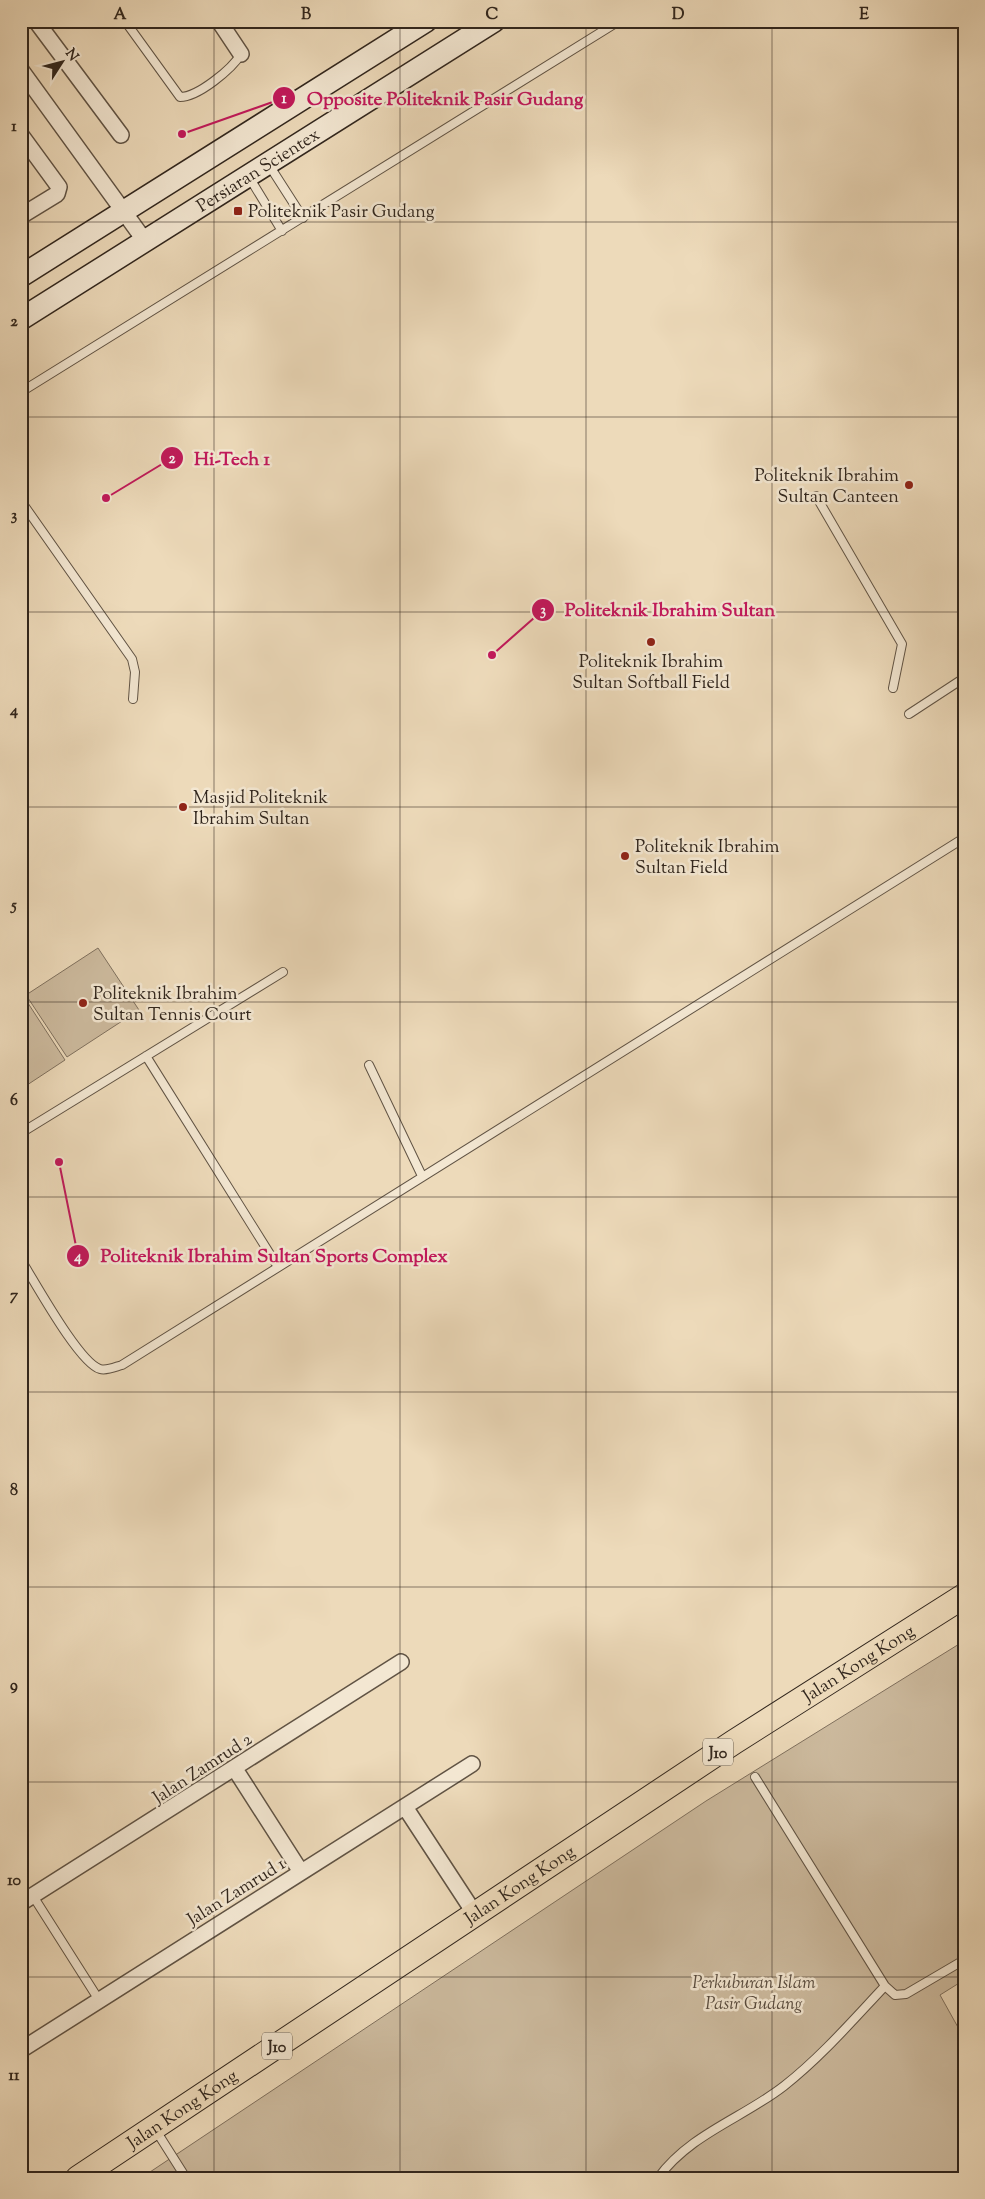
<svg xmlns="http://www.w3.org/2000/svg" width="985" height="2199" font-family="'Sorts Mill Goudy',serif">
<rect width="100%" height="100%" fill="#eddaba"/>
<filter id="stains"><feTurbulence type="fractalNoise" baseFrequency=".004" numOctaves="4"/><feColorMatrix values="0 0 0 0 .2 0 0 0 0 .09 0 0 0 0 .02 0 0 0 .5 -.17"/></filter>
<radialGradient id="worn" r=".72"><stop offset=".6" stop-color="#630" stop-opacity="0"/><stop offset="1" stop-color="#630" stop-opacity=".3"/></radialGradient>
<path fill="#cdbb9f" stroke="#7f705e" d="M98,948L139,1010L67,1057L26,995Z
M24,997L65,1060L21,1089V999Z
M964,1641V1980L940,1995L964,2038V2178H141L706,1801Z"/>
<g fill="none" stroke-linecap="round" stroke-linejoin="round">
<defs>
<path id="service" d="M125,21L180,97C198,97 232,69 241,54
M269,165L303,218
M249,177L282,231
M21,392L619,21
M816,496L902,644L893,688
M21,501L132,659L135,672L133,699
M909,714L964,678
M146,1056L278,1267
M369,1065L422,1176
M21,1133L283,972
M21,1260C35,1282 79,1363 100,1369C107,1371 115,1367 122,1365L964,838
M755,1777L885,1986L895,1995L906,1994L964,1960
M33,1896L99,2000
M155,2129L186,2178
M658,2178C690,2134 743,2118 784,2086C821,2057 853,2020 885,1986"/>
<path id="minor" d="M36,21L121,135
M219,21L241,54
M21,70L145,241
M21,135L59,187L57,194L21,216
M235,1769L301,1872
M405,1807L475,1914
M21,1903L401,1662
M21,2050L472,1764"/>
<g id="secondary">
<path d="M21,276L426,21"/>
<path id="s1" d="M21,319L494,21"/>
</g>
<g id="primary">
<path id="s2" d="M78,2178L734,1742L964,1596"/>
</g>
</defs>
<use href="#service" stroke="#605344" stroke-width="10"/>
<use href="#minor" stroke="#605344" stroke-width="18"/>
<use href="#secondary" stroke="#31261d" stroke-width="24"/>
<use href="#primary" stroke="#31261d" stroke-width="26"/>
<use href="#service" stroke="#f3e7d2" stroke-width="8"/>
<use href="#minor" stroke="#f3e7d2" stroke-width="15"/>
<use href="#secondary" stroke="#f3e7d2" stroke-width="21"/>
<use href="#primary" stroke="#eddaba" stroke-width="24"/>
</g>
<path fill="none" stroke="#31261d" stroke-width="1" stroke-opacity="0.55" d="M214,21V2178M400,21V2178M586,21V2178M772,21V2178M21,222H964M21,417H964M21,612H964M21,807H964M21,1002H964M21,1197H964M21,1392H964M21,1587H964M21,1782H964M21,1977H964"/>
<g fill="#8f2418" stroke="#f3e7d2" stroke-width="2">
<rect x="233" y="206" width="10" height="10" rx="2.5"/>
<circle cx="909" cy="485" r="5"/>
<circle cx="651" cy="642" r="5"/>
<circle cx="183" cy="807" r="5"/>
<circle cx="625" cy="856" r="5"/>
<circle cx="83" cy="1003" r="5"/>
</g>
<g text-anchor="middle" stroke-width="5" stroke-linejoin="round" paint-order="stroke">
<g fill="#f3e7d2" stroke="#6b6053" stroke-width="1">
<rect x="703" y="1738.5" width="30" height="27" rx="4"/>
<rect x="262" y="2032.5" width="30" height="27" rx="4"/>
</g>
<g font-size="16" font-weight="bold" fill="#31261d">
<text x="718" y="1758">J10</text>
<text x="277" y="2052">J10</text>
</g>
<g font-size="18" fill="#31261d" stroke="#f3e7d2">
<text dy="6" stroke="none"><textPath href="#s1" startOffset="280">Persiaran Scientex</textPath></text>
<text dy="6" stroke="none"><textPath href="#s2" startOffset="935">Jalan Kong Kong</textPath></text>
<text transform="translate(202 1768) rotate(-33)" y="6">Jalan Zamrud 2</text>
<text dy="6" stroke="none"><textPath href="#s2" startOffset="530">Jalan Kong Kong</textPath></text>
<text transform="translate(236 1891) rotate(-32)" y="6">Jalan Zamrud 1</text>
<text dy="6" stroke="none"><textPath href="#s2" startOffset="125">Jalan Kong Kong</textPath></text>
</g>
<g font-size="18" fill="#31261d" stroke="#f3e7d2" text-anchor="start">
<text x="248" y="217">Politeknik Pasir Gudang</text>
<text x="899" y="481" text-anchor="end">Politeknik Ibrahim<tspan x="899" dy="21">Sultan Canteen</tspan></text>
<text x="651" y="667" text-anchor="middle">Politeknik Ibrahim<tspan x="651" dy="21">Sultan Softball Field</tspan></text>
<text x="193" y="803">Masjid Politeknik<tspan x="193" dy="21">Ibrahim Sultan</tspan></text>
<text x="635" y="852">Politeknik Ibrahim<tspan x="635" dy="21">Sultan Field</tspan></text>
<text x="93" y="999">Politeknik Ibrahim<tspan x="93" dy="21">Sultan Tennis Court</tspan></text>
</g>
<g font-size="18" font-style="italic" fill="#584b3e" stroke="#f3e7d2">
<text x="754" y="1988">Perkuburan Islam<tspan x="754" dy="21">Pasir Gudang</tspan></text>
</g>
</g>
<path fill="none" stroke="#c2185b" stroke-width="2" d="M182 134L284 98M106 498L172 458M492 655L543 610M59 1162L78 1256"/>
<g fill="#c2185b" stroke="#f3e7d2" stroke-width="2">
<circle cx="182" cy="134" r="5"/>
<circle cx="106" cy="498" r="5"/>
<circle cx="492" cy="655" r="5"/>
<circle cx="59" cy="1162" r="5"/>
<circle cx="284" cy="98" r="12"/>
<circle cx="172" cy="458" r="12"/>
<circle cx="543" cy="610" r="12"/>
<circle cx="78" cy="1256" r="12"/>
</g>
<g font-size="15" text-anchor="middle" font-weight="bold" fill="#fff">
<text x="284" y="103">1</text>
<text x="172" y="463">2</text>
<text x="543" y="615">3</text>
<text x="78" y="1261">4</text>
</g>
<g font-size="19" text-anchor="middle" font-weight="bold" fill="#c2185b" stroke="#f3e7d2" stroke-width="5" stroke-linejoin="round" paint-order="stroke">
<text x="445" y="105">Opposite Politeknik Pasir Gudang</text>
<text x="232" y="465">Hi-Tech 1</text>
<text x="670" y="616">Politeknik Ibrahim Sultan</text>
<text x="274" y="1262">Politeknik Ibrahim Sultan Sports Complex</text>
</g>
<rect width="985" height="2199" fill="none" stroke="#eddaba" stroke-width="55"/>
<g transform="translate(62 62) rotate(54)" stroke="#f3e7d2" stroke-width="4" paint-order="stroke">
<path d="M0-4L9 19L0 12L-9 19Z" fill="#31261d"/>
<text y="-8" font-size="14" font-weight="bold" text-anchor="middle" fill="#31261d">N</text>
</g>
<rect x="28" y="28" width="930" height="2144" fill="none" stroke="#31261d" stroke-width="2"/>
<g font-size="16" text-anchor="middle" font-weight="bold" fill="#31261d">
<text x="120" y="19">A</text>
<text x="306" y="19">B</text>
<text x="492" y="19">C</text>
<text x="678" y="19">D</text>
<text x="864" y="19">E</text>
<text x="14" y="131">1</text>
<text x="14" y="326">2</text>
<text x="14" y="520">3</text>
<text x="14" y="715">4</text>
<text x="14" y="910">5</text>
<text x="14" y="1105">6</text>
<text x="14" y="1300">7</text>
<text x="14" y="1495">8</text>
<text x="14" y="1690">9</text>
<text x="14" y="1885">10</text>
<text x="14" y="2080">11</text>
</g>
<rect width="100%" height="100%" filter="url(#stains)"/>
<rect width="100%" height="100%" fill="url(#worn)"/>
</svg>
